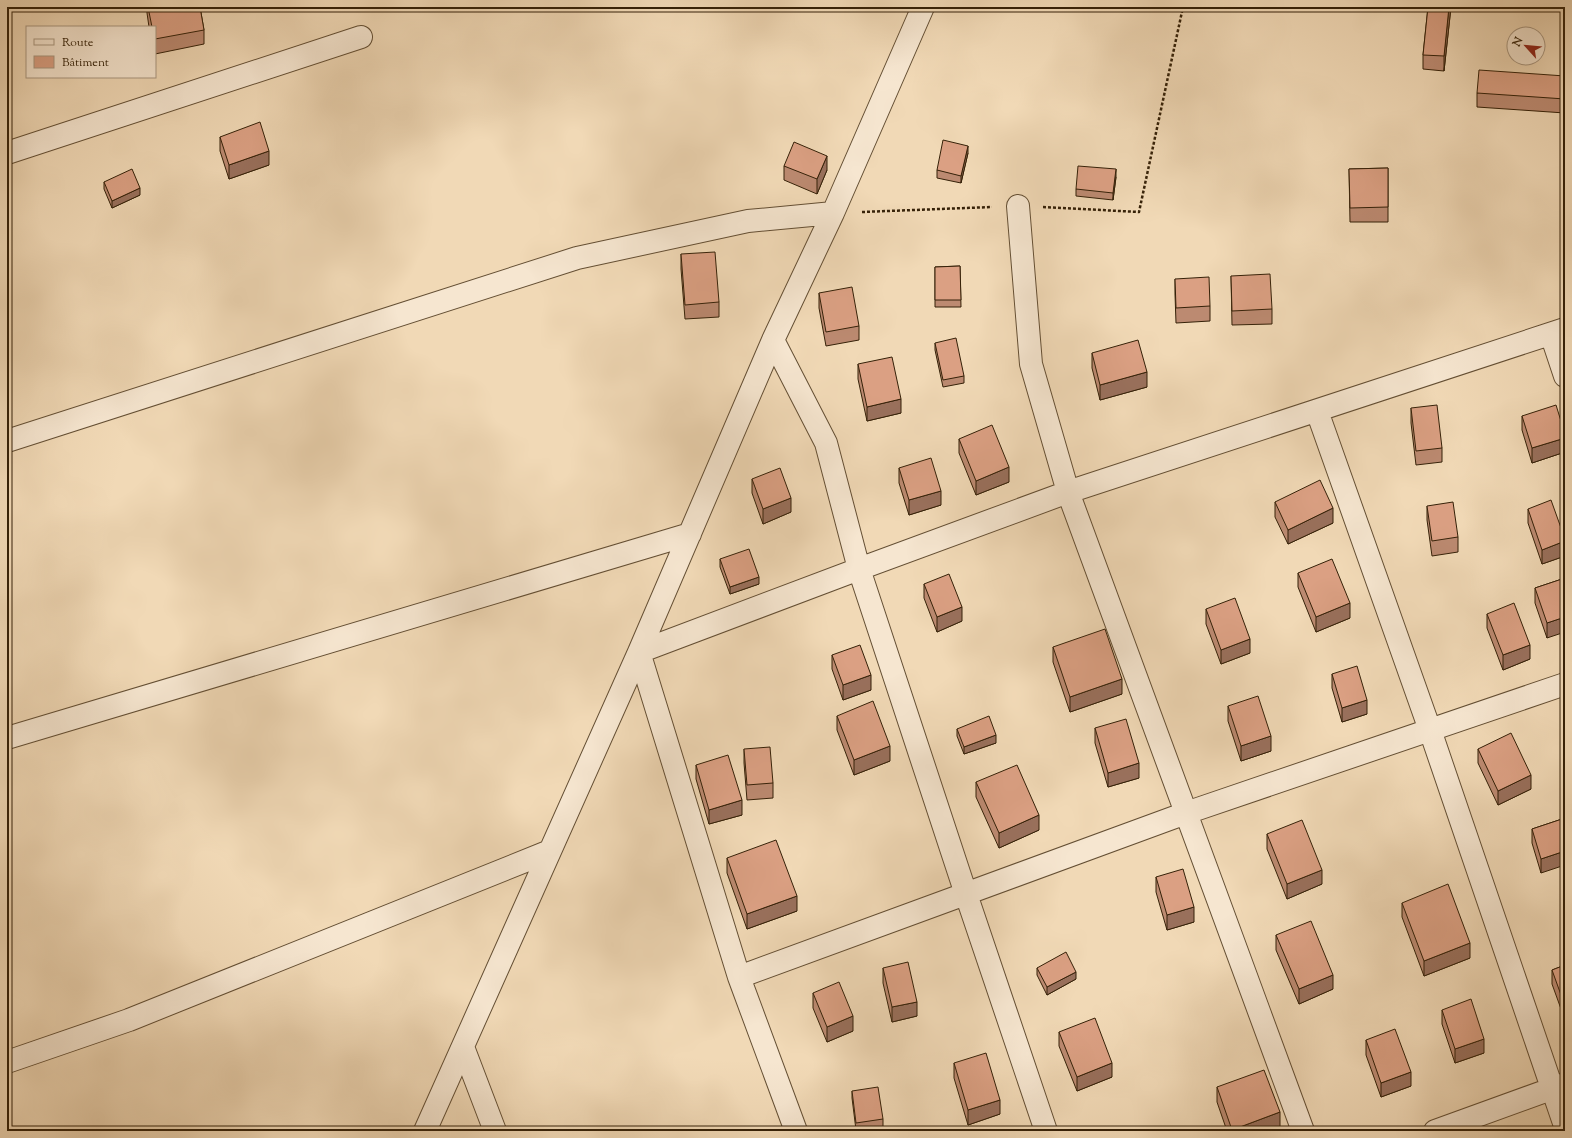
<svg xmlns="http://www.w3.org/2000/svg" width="1572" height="1138" font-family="'Sorts Mill Goudy',serif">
<rect width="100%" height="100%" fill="#f1d9b6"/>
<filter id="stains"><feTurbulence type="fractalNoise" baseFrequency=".005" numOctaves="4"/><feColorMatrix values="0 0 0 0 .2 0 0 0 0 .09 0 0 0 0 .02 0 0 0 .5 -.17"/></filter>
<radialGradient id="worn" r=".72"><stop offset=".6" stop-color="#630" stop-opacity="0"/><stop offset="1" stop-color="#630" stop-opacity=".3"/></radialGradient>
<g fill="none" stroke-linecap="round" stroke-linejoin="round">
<defs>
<path id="minor" d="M7,153L361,37
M1018,206L1031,364L1068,492L1303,1131
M1551,334L1565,376
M773,340L826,443L859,569L966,894L1046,1131
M1317,411L1430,730L1565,1126
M7,441L577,258L748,221L833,213
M7,738L690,534
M739,977L1186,813L1565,684
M463,1047L495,1131
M7,1062L129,1020L550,851
M425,1131L639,652L773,340L833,213L923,7
M796,1131L739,977L639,652L859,569L1068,492L1565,329
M1435,1131L1565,1084"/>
</defs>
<use href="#minor" stroke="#644f34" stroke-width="24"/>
<path stroke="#352108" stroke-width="2.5" stroke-dasharray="3 2" stroke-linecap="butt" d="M1043,207L1139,212L1183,7
M862,212L992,207"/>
<use href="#minor" stroke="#f6e6d0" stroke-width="22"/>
</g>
<path fill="#bc8a71" stroke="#352108" d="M147,7H200L204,30V44L155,54V27H149L147,13Z
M1428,7H1451L1444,71L1423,69V55Z
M1565,76V113L1477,107V93Z
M220,137L269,165L229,179L220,151Z
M968,153L961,183L937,178V170Z
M784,166L827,170L817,194L784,180Z
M1388,168V222H1350L1349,169Z
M1116,177L1113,200L1076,196V189Z
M104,182L140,195L112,208L104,189Z
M681,254L719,302V317L685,319L681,269Z
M960,266L961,307H935V267Z
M1231,276L1272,309V324L1232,325Z
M1175,279L1210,306V321L1176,323L1175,294Z
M819,293L859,326V340L826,346L819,308Z
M935,343L964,376V383L943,387L935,350Z
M1092,353L1147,387L1100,400L1092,368Z
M858,364L901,413L867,421L858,379Z
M1411,408L1442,448V462L1416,465L1411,423Z
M1522,416L1565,434V452L1532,463L1522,430Z
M959,439L1009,482L976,495L959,453Z
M899,468L941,505L909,515L899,483Z
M752,479L791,512L763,524L752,493Z
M1275,502L1333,523L1288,544L1275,517Z
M1427,506L1458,537V552L1432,556L1427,520Z
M1528,509L1565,539V556L1542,564L1528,523Z
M720,559L759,584L730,594L720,567Z
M1298,573L1350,618L1316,632L1298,587Z
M1565,578L1547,638L1535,603V588Z
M924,584L962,621L937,632L924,598Z
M1206,609L1250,653L1221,664L1206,624Z
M1487,614L1530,659L1503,670L1487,628Z
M1053,647L1122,694L1070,712L1053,662Z
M832,655L871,690L843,700L832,669Z
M1332,674L1367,714L1342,722L1332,688Z
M1228,706L1271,751L1241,761L1228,721Z
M837,716L890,761L854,775L837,730Z
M1095,728L1139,778L1108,787L1095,743Z
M957,729L996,743L964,754L957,736Z
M744,749L773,783V798L747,800L744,763Z
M1478,749L1531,789L1498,805L1478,763Z
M696,765L742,815L709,824L696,779Z
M976,782L1039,830L999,848L976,797Z
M1565,818L1541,873L1532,843V829Z
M1267,834L1322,884L1287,899L1267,849Z
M727,858L797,911L747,929L727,873Z
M1156,877L1194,922L1167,930L1156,892Z
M1402,903L1470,958L1424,976L1402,917Z
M1276,935L1333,989L1299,1004L1276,950Z
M1565,965V1020L1552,984V970Z
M883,968L917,1016L892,1022L883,983Z
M1037,968L1076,979L1047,995L1037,975Z
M813,993L853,1031L827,1042L813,1008Z
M1442,1010L1484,1053L1455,1063L1442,1024Z
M1059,1032L1112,1077L1077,1091L1059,1046Z
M1366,1040L1411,1086L1381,1097L1366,1055Z
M954,1063L1000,1114L968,1125L954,1078Z
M1217,1087L1280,1127L1268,1131H1227L1217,1102Z
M852,1091L883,1119V1127L856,1130L852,1098Z"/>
<path fill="#99705c" stroke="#352108" d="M1449,7H1451L1444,71V56Z
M968,146V153L961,183V176Z
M269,151V165L229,179V165Z
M827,156V170L817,194V179Z
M1116,169V177L1113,200V193Z
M140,188V195L112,208V201Z
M1147,372V387L1100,400V385Z
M901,399V413L867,421V407Z
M1565,438V452L1532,463V448Z
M1009,467V482L976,495V481Z
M941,491V505L909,515V500Z
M791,498V512L763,524V509Z
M1333,508V523L1288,544V530Z
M1565,541V556L1542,564V550Z
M759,577V584L730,594V587Z
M1350,603V618L1316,632V617Z
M962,607V621L937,632V617Z
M1565,617V632L1547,638V623Z
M1250,639V653L1221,664V650Z
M1530,645V659L1503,670V655Z
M871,675V690L843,700V685Z
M1122,679V694L1070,712V697Z
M1367,700V714L1342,722V708Z
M996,735V743L964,754V747Z
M1271,736V751L1241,761V746Z
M890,746V761L854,775V760Z
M1139,763V778L1108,787V773Z
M1531,775V789L1498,805V791Z
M742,800V815L709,824V810Z
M1039,815V830L999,848V833Z
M1565,851V865L1541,873V859Z
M1322,870V884L1287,899V884Z
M797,896V911L747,929V914Z
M1194,907V922L1167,930V915Z
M1470,943V958L1424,976V961Z
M1076,972V979L1047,995V987Z
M1333,975V989L1299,1004V989Z
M917,1002V1016L892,1022V1007Z
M853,1016V1031L827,1042V1027Z
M1484,1039V1053L1455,1063V1049Z
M1112,1063V1077L1077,1091V1077Z
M1411,1072V1086L1381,1097V1083Z
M1000,1100V1114L968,1125V1110Z
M1280,1112V1127L1268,1131H1232V1130Z"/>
<path fill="#dba083" stroke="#352108" d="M148,7H200L204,30L155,39V27H152Z
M1428,7H1449L1444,56L1423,55Z
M1479,70L1565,76V99L1477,93Z
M260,122L269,151L229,165L220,137Z
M943,140L968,146L961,176L937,170Z
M794,142L827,156L817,179L784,166Z
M1078,166L1116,169L1113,193L1076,189Z
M1388,168V207L1350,208L1349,169Z
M132,169L140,188L112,201L104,182Z
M715,252L719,302L685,305L681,254Z
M960,266L961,300H935V267Z
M1270,274L1272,309L1232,311L1231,276Z
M1209,277L1210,306L1176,308L1175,279Z
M852,287L859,326L826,332L819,293Z
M956,338L964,376L943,380L935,343Z
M1138,340L1147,372L1100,385L1092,353Z
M892,357L901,399L867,407L858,364Z
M1437,405L1442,448L1416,451L1411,408Z
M1556,405L1565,434V438L1532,448L1522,416Z
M992,425L1009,467L976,481L959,439Z
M931,458L941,491L909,500L899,468Z
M780,468L791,498L763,509L752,479Z
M1320,480L1333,508L1288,530L1275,502Z
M1551,500L1565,539V541L1542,550L1528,509Z
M1453,502L1458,537L1432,541L1427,506Z
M749,549L759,577L730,587L720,559Z
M1332,559L1350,603L1316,617L1298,573Z
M949,574L962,607L937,617L924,584Z
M1565,578V617L1547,623L1535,588Z
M1235,598L1250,639L1221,650L1206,609Z
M1514,603L1530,645L1503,655L1487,614Z
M1105,629L1122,679L1070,697L1053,647Z
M860,645L871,675L843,685L832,655Z
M1357,666L1367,700L1342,708L1332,674Z
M1258,696L1271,736L1241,746L1228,706Z
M873,701L890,746L854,760L837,716Z
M989,716L996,735L964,747L957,729Z
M1126,719L1139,763L1108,773L1095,728Z
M1511,733L1531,775L1498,791L1478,749Z
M770,747L773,783L747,785L744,749Z
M728,755L742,800L709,810L696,765Z
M1017,765L1039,815L999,833L976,782Z
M1565,818V851L1541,859L1532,829Z
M1302,820L1322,870L1287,884L1267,834Z
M776,840L797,896L747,914L727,858Z
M1183,869L1194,907L1167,915L1156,877Z
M1448,884L1470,943L1424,961L1402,903Z
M1311,921L1333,975L1299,989L1276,935Z
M1066,952L1076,972L1047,987L1037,968Z
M908,962L917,1002L892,1007L883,968Z
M1565,965V1006L1552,970Z
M839,982L853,1016L827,1027L813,993Z
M1471,999L1484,1039L1455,1049L1442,1010Z
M1095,1018L1112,1063L1077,1077L1059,1032Z
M1395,1029L1411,1072L1381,1083L1366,1040Z
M986,1053L1000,1100L968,1110L954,1063Z
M1264,1070L1280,1112L1232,1130L1217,1087Z
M878,1087L883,1119L856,1123L852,1091Z"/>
<rect width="1572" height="1138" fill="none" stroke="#f1d9b6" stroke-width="24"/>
<rect x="8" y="8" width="1556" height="1122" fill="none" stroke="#352108" stroke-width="2"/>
<rect x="12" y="12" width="1548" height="1114" fill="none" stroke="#352108"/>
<rect x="26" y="26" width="130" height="52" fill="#f6e6d0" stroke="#a99780"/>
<rect x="34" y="39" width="20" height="6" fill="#f6e6d0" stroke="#a99780"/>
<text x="62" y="46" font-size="12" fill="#352108">Route</text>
<rect x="34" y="56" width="20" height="12" fill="#dba083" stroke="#a99780"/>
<text x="62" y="66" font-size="12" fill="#352108">Bâtiment</text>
<g transform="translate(1526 46) rotate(297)"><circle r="19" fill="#f6e6d0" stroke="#a99780"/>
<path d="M0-3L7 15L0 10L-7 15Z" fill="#8f2418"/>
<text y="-6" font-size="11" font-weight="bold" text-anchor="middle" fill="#352108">N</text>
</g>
<rect width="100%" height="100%" filter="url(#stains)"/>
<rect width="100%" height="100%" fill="url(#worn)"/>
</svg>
